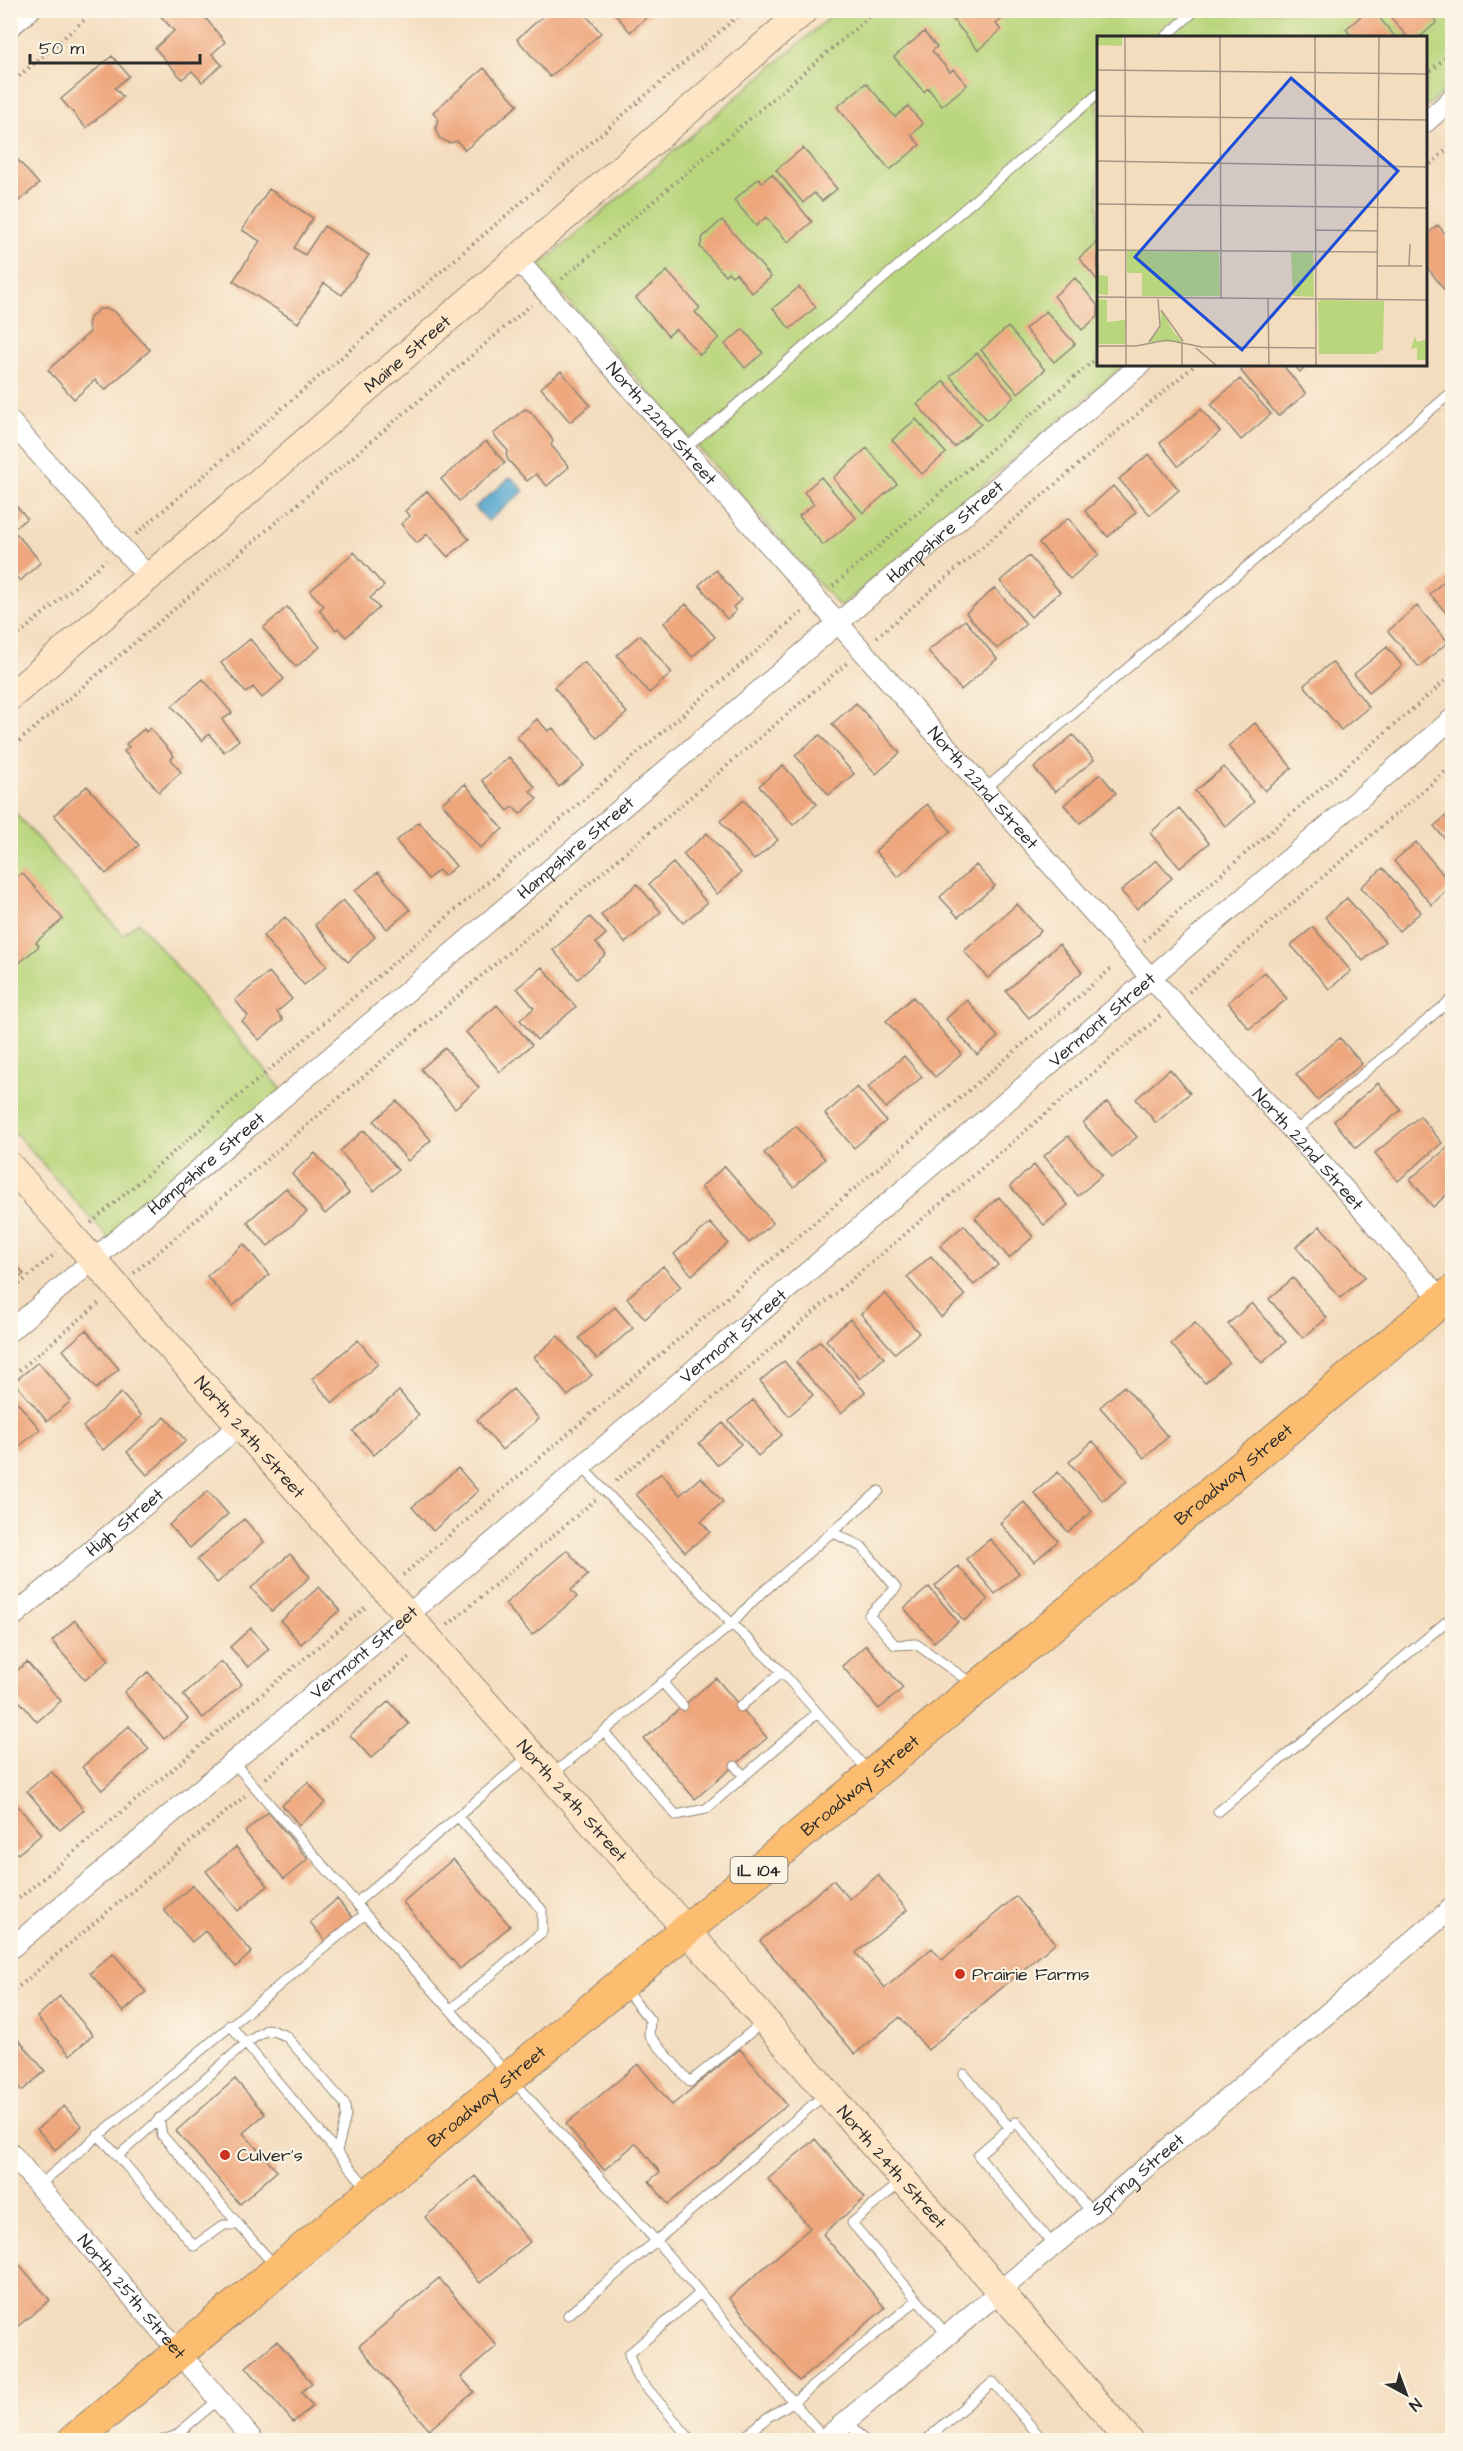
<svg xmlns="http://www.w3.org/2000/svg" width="1463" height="2451" font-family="'Architects Daughter',sans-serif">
<rect width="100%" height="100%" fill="#fcf5e5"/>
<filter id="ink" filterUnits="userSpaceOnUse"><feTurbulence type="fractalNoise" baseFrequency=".0167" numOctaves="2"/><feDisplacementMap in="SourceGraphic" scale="12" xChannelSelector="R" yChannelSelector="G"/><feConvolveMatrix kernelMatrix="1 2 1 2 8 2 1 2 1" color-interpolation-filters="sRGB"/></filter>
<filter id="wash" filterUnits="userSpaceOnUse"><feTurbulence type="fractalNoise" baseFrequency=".008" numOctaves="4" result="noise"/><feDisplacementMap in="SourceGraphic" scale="24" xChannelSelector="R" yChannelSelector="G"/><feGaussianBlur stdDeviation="1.35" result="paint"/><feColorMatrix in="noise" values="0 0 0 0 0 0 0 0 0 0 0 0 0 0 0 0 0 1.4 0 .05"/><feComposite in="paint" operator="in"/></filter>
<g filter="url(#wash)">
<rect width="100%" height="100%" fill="#f4ddbf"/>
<path fill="#b9d67d" stroke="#728054" stroke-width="1.5" d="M837,11H1452V84L1426,107V38H1098V364L1124,365L840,607L538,267Z
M10,807L123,935L138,922L283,1091L109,1239L11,1128Z"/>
<path fill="#52a5ce" stroke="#3e687c" stroke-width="1.5" d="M511,477L524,491L488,521L475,507Z"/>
<g id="blocks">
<path fill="#eea67c" d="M165,10H199L225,42L212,54L222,65L202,82L192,71L182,79L155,48L174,31L160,15Z
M550,10H582L601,33L550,77L517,39Z
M612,10H655L630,32Z
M945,10H1007L1009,13L996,24L1001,30L978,50Z
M1368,10H1373L1396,38H1353L1346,29Z
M1385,10H1427L1437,22L1419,38H1408Z
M924,32L937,47L932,51L950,72L953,69L967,85L942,106L928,88L924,92L894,57Z
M112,56L129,76L115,88L123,97L86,128L61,99Z
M484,68L518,105L465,150L457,141L449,143L439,138L436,128L438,119L433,112Z
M866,83L895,117L908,106L923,124L911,135L920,145L890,170L837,107Z
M803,148L837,189L822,201L814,193L803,203L776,170Z
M10,151L39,184L19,201L14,195L10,198Z
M772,174L812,222L788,242L766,217L756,226L734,200L759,178L762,182Z
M269,189L313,218L294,248L305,255L324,226L369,255L342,295L324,283L298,323L233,281L260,241L242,230Z
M722,220L771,277L752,293L736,273L732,276L728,272L725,275L700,247L703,237Z
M1438,225L1452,243V288L1447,293L1426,266V235Z
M1098,241V281L1079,258Z
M667,271L700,308L695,312L719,338L700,355L676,329L668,336L636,298Z
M1075,278L1098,306V316L1082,330L1054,296Z
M799,287L816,307L790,329L773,308Z
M99,309H108L115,312L150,350L105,390L95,380L74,399L48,370L90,332L88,325L90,318Z
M1046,311L1075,344L1054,362L1025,329Z
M1008,327L1045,370L1018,393L981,350Z
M743,329L763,353L745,368L725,344Z
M977,353L1014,397L987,420L950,376Z
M1249,364H1282L1306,394L1278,416L1241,371Z
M1293,364H1308L1300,372Z
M561,371L590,405L570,422L541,388Z
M1240,379L1271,414L1241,440L1211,404Z
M944,381L981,424L954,447L917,404Z
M525,409L531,412L550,436L553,441L551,445L569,467L547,486L536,474L527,481L508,460L506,454L508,451L493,434Z
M1201,409L1220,432L1178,466L1160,443Z
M916,419L946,453L922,474L892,440Z
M486,441L505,463L459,501L441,479Z
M867,448L897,484L863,513L833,478Z
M1149,454L1179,490L1150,515L1119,479Z
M821,477L856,518L823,545L799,516L814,504L804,492Z
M1113,486L1136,512L1108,537L1085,511Z
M427,491L469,539L448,557L427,534L417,543L401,524L410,516L405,511Z
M10,499L27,518L13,530L41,562L20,581L10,570Z
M1068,518L1099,554L1070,579L1039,543Z
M354,552L384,586L370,598L379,608L346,637L338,628L336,630L319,610L324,606L310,591Z
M1029,556L1060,592L1031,617L1000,581Z
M716,570L741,600L733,607L736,611L727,619L699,585Z
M1452,574V620L1430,594Z
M995,588L1026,624L997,649L966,613Z
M686,604L715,637L692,657L664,623Z
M1417,606L1448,642L1419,667L1388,631Z
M287,607L320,647L296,667L263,628Z
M965,620L997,659L961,690L928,651Z
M640,635L672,673L649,693L617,655Z
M250,639L284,679L262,698L253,687L246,693L221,663Z
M1387,647L1402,666L1369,692L1354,674Z
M584,662L627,713L597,738L554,687Z
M1332,662L1369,707L1341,730L1304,685Z
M203,679L232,713L222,720L239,740L224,752L209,734L202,741L172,706Z
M856,703L900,753L876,774L832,724Z
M537,719L548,731L553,728L584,766L559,787L517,737Z
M1255,723L1292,768L1265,791L1228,746Z
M150,728L174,756L171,759L181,772L159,792L124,751L129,747L126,744L144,729L146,732Z
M820,735L854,774L829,795L795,755Z
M1073,735L1094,760L1055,792L1034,768Z
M509,757L535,787L530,791L537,799L520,814L513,807L508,811L482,780Z
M783,765L817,804L793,825L759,786Z
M1224,767L1254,802L1226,827L1195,791Z
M1100,774L1116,793L1080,823L1064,805Z
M465,784L503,829L480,848L442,803Z
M87,786L139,845L106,874L54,815Z
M744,800L778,840L754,860L720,821Z
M927,804L951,831L898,877L875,851Z
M1179,808L1209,843L1180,868L1150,833Z
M1452,811V847L1434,826Z
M419,822L456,866L444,876L439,870L428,879L396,841Z
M707,833L741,873L717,894L683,854Z
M1416,842L1452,885L1432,905L1394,861Z
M1156,860L1172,878L1137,909L1121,891Z
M673,863L707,903L683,923L649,884Z
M976,865L995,886L958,917L940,897Z
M1383,868L1421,912L1399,931L1361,887Z
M378,872L410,910L387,929L355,891Z
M22,873L63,919L36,942L39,946L18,964L15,960L10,964V883Z
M637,884L661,912L625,943L601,915Z
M1347,898L1385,942L1363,961L1325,917Z
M343,900L375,937L348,962L315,925Z
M1017,904L1041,931L988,978L964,951Z
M285,917L327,966L304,985L263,936Z
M590,917L606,934L596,943L606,954L578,979L553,950Z
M1313,927L1351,971L1329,989L1291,945Z
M1059,944L1082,972L1029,1018L1006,991Z
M542,967L576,1007L537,1040L520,1020L534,1008L517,988Z
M269,972L292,999L277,1012L283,1020L259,1040L242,1021L248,1016L235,1000Z
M1265,972L1287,999L1249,1029L1228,1002Z
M913,997L962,1054L935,1077L886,1021Z
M967,1000L998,1037L977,1055L946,1019Z
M497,1005L532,1045L500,1072L466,1032Z
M1340,1038L1362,1064L1317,1100L1296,1074Z
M445,1048L479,1088L455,1108L421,1069Z
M904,1056L922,1077L886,1108L868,1087Z
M1170,1069L1190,1093L1156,1123L1136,1099Z
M1378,1083L1401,1110L1356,1148L1334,1121Z
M857,1087L886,1121L854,1148L825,1114Z
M397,1101L431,1140L408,1161L374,1121Z
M1107,1102L1137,1137L1112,1157L1083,1123Z
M1420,1116L1442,1143L1398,1181L1375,1153Z
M796,1126L825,1159L794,1187L764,1153Z
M364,1130L398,1170L374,1191L340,1151Z
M1068,1136L1102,1175L1078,1196L1044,1156Z
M1452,1144V1190L1433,1207L1410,1179Z
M315,1153L349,1193L325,1214L292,1174Z
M1034,1165L1068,1205L1044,1225L1010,1186Z
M725,1166L773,1223L749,1243L701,1187Z
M286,1188L307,1212L268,1246L247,1222Z
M999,1197L1033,1237L1009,1258L975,1218Z
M710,1223L728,1243L692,1275L674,1254Z
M964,1225L998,1265L974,1285L940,1246Z
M1320,1226L1365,1277L1340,1298L1296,1247Z
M244,1244L269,1275L233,1306L207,1276Z
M931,1256L965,1296L941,1317L907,1277Z
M10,1258L24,1274L10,1286Z
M663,1266L681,1287L645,1319L627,1298Z
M1293,1278L1327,1318L1303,1338L1269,1299Z
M885,1293L919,1333L895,1353L861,1314Z
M1252,1303L1286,1342L1262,1363L1228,1324Z
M615,1307L633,1328L597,1359L579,1338Z
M850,1319L884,1358L860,1379L826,1340Z
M1195,1323L1229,1362L1205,1383L1171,1344Z
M86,1330L119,1369L96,1389L63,1350Z
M558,1336L592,1375L568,1396L534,1357Z
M358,1340L378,1364L333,1403L312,1379Z
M820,1341L865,1392L841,1413L796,1362Z
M784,1361L813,1395L789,1416L760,1381Z
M38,1362L71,1401L47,1421L14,1382Z
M1124,1386L1168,1437L1144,1458L1100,1407Z
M513,1389L539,1419L502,1450L477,1420Z
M399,1391L419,1415L374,1455L353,1431Z
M121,1393L142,1416L103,1450L83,1427Z
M10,1394L40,1429L16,1449L10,1442Z
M753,1400L782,1435L758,1456L729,1421Z
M165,1417L186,1441L147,1475L127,1452Z
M723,1423L741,1444L717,1465L699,1443Z
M1093,1441L1127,1481L1103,1501L1069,1462Z
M458,1468L478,1491L433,1531L412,1507Z
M1058,1472L1092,1512L1068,1532L1034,1493Z
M661,1473L680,1495L701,1477L723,1502L701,1521L710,1532L685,1552L636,1494Z
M208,1491L228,1514L190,1548L169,1525Z
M1024,1502L1058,1541L1034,1562L1000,1523Z
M244,1519L264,1542L217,1583L197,1560Z
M990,1539L1019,1573L995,1594L966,1559Z
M567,1550L588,1575L571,1590L577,1597L532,1635L505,1604Z
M290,1554L310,1577L272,1611L251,1588Z
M958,1566L988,1600L964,1621L935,1586Z
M319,1587L340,1610L301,1644L281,1621Z
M929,1587L958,1622L934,1642L904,1608Z
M75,1620L109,1660L85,1680L52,1641Z
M251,1628L269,1649L248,1667L230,1647Z
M866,1645L903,1688L879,1709L842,1666Z
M221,1661L242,1684L203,1718L183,1695Z
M27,1662L61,1701L37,1722L10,1690V1677Z
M148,1672L188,1719L164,1739L124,1692Z
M716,1678L767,1738L695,1799L644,1739Z
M389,1701L409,1724L371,1758L350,1735Z
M129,1726L149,1749L102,1790L82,1767Z
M51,1771L84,1810L60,1830L27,1791Z
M308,1782L325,1803L299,1825L282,1805Z
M10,1797L42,1834L18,1854L10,1845Z
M268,1812L308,1859L284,1879L245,1832Z
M236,1847L268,1886L238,1911L206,1871Z
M453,1859L510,1926L460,1969L403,1902Z
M878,1875L907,1910L856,1953L885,1988L932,1948L942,1960L1016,1896L1055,1943L928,2050L900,2017L855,2054L760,1941L833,1880L850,1899Z
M193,1885L252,1952L236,1967L205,1931L192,1942L164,1910Z
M337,1899L355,1920L327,1943L310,1922Z
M113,1953L146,1992L123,2012L90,1973Z
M60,1996L93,2035L70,2055L37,2017Z
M12,2032L45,2071L22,2091L10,2078Z
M740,2049L787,2105L668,2204L649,2181L660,2172L636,2143L604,2170L566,2124L638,2064L672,2105Z
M235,2079L265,2114L243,2133L277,2171L240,2204L176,2131Z
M64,2106L82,2126L55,2150L37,2129Z
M815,2139L865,2198L823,2234L885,2308L799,2381L729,2298L810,2228L768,2179Z
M475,2176L530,2242L480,2283L425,2217Z
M18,2263L50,2300L18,2326L10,2316V2269Z
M439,2278L497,2346L461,2377L474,2392L429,2430L359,2346Z
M277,2341L312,2383L301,2392L313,2406L293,2422L246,2367Z"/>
</g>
</g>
<g filter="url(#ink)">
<use href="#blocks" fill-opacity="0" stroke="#908475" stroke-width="1.5"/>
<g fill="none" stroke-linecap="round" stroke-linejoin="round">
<defs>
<path id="lane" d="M1164,38L1196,10
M685,449L1098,94
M985,789L1452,392
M1294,1132L1452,999
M582,1467L732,1624L755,1599L879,1491
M832,1532L862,1547L896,1588L869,1615L895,1645L916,1644L974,1685
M662,1682L683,1706
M740,1707L782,1672
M604,1732L676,1815L706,1809L817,1713
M529,1756L356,1903L365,1914L656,2241L826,2093
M233,1762L356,1903
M735,1766L744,1776
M552,1775L732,1624L782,1672L869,1772
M1218,1812L1452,1617
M623,1987L650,2020L649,2035L690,2082L763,2022
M451,2009L542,1932V1910L458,1817
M230,2025L368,2189
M964,2074L1010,2128
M159,2118L162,2135L239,2225
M98,2135L118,2156
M902,2181L852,2223L948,2336
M39,2185L365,1914
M1054,2246L978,2155L1016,2122L1093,2214
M276,2267L239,2225H224L194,2246L118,2156L246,2043L268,2029L286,2036L345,2104L346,2116L337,2151
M568,2315L656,2241L825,2439
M847,2421L864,2440
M162,2440L175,2436L218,2400
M691,2440L636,2375L629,2354L699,2294
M741,2440L768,2417L793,2402L917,2300
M926,2440L993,2382L1043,2440"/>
<g id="street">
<path d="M10,27L30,10"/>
<path d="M1426,122L1452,99"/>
<path id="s1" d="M517,259L1150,977L1294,1132L1448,1307"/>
<path d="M10,421L149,578"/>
<path id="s2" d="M10,1331L1141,364"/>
<path id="s3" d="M10,1619L240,1425"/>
<path id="s4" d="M10,1949L408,1615L1452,719"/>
<path id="s5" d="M10,2152L253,2440"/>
<path id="s6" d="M824,2440L1452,1908"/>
</g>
<g id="secondary">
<path id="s7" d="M10,697L805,10"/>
<path id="s8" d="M10,1166L669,1910L1129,2440"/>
</g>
<g id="primary">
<path id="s9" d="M74,2440L1452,1292"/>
</g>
</defs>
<use href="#lane" stroke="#908475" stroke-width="11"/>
<use href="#street" stroke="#908475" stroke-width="22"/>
<use href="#secondary" stroke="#908475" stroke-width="29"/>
<use href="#primary" stroke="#908475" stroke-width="34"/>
<path stroke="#908475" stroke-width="4" stroke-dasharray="1.5 4.5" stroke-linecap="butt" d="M1426,75L1452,52
M10,84L96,10
M1426,168L1452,145
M562,279L877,10
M136,534L745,10
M833,586L1098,357
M877,637L1196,364
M10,642L106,560
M10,749L531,305
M1144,941L1452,675
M1189,992L1452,766
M91,1223L802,612
M134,1273L847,663
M10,1292L56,1253
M10,1378L99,1303
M616,1481L1160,1016
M403,1575L1113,967
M448,1625L595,1500
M266,1778L412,1655
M10,1906L368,1605
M10,1994L245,1796"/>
<use href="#lane" stroke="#fff" stroke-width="9"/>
<use href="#street" stroke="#fff" stroke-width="20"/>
<use href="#secondary" stroke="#fee5c5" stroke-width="27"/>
<use href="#primary" stroke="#fcbd6f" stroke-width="32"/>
</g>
</g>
<g fill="#c8321e" stroke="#fcf5e5" stroke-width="2">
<circle cx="960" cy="1974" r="6"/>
<circle cx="225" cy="2155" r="6"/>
</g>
<g text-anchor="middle" stroke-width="4.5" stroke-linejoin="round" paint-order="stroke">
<rect fill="#fcf5e5" stroke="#6a6863" stroke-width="1.5" x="730.5" y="1857" width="57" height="26" rx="4.5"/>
<g font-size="16" font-weight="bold" fill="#2b2b2b">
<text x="759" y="1876">IL 104</text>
</g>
<g font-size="18" fill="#2b2b2b" stroke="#fcf5e5">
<text dy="6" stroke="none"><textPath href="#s7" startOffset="525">Maine Street</textPath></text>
<text dy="6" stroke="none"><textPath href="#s1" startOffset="219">North 22nd Street</textPath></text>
<text dy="6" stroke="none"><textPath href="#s2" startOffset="1230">Hampshire Street</textPath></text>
<text dy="6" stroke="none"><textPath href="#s1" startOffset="705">North 22nd Street</textPath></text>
<text dy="6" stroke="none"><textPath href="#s2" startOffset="744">Hampshire Street</textPath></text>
<text dy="6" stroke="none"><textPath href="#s4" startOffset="1434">Vermont Street</textPath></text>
<text dy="6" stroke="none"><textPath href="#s1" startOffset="1191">North 22nd Street</textPath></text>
<text dy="6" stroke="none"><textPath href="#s2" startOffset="258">Hampshire Street</textPath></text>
<text dy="6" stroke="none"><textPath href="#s4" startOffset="948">Vermont Street</textPath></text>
<text dy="6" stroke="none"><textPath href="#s8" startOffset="362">North 24th Street</textPath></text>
<text dy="6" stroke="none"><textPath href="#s9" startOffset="1509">Broadway Street</textPath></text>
<text dy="6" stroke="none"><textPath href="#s3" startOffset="150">High Street</textPath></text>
<text dy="6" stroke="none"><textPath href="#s4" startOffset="462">Vermont Street</textPath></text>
<text dy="6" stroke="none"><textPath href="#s9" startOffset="1023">Broadway Street</textPath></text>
<text dy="6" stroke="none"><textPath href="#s8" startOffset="848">North 24th Street</textPath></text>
<text dy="6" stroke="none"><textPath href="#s9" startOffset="537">Broadway Street</textPath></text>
<text dy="6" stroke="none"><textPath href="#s8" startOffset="1334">North 24th Street</textPath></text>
<text dy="6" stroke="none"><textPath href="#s6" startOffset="411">Spring Street</textPath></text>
<text dy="6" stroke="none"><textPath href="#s5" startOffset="189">North 25th Street</textPath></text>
</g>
<g font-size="18" fill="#2b2b2b" stroke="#fcf5e5" text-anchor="start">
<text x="972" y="1980">Prairie Farms</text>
<text x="237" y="2161">Culver's</text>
</g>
</g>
<g transform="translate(1097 36)">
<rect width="330" height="330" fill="#f4ddbf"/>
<path d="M0,0H25V10L0,9ZM0,215L2,239L11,240V259L0,258ZM30,215L122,216L123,260H45V237H30ZM194,216H216L217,261L196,260ZM0,263L10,264V286L28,284V308H0ZM225,264L287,265L286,313L278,318H222L221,266ZM64,274L76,295L86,306H52L63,292ZM318,300L320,306L330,303V324H320V312L314,313Z" fill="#b9d67d"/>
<path fill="none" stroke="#a49684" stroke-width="1.5" d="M28,0L29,330M123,0L124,262M218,0L219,330M0,34L330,38M0,80L330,84M0,125L330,131M0,168L330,172M219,194L281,195M0,214L281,216M281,230H325M312,230L313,208M0,261L330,264M171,262L172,330M280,263L282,0M64,274L86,305M52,306L63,290L61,263M0,310H39L70,304L105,311L219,312M99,312L120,330M85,330V306"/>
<path fill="#1d4ed8" fill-opacity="0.15" stroke="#1d4ed8" stroke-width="3" d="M194,42L301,135L145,314L38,221Z"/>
<rect width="330" height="330" fill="none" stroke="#2b2b2b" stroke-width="3"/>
</g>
<rect width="1463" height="2451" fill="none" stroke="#fcf5e5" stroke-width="36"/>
<g transform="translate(1406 2394) rotate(139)" stroke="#fcf5e5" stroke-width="4.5" paint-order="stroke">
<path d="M0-4.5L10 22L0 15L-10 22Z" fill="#2b2b2b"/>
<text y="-9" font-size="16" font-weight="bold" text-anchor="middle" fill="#2b2b2b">N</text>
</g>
<path d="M30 54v9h170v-9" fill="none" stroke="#2b2b2b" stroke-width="3"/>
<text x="39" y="54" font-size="18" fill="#2b2b2b" stroke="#fcf5e5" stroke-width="4.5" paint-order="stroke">50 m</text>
</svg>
